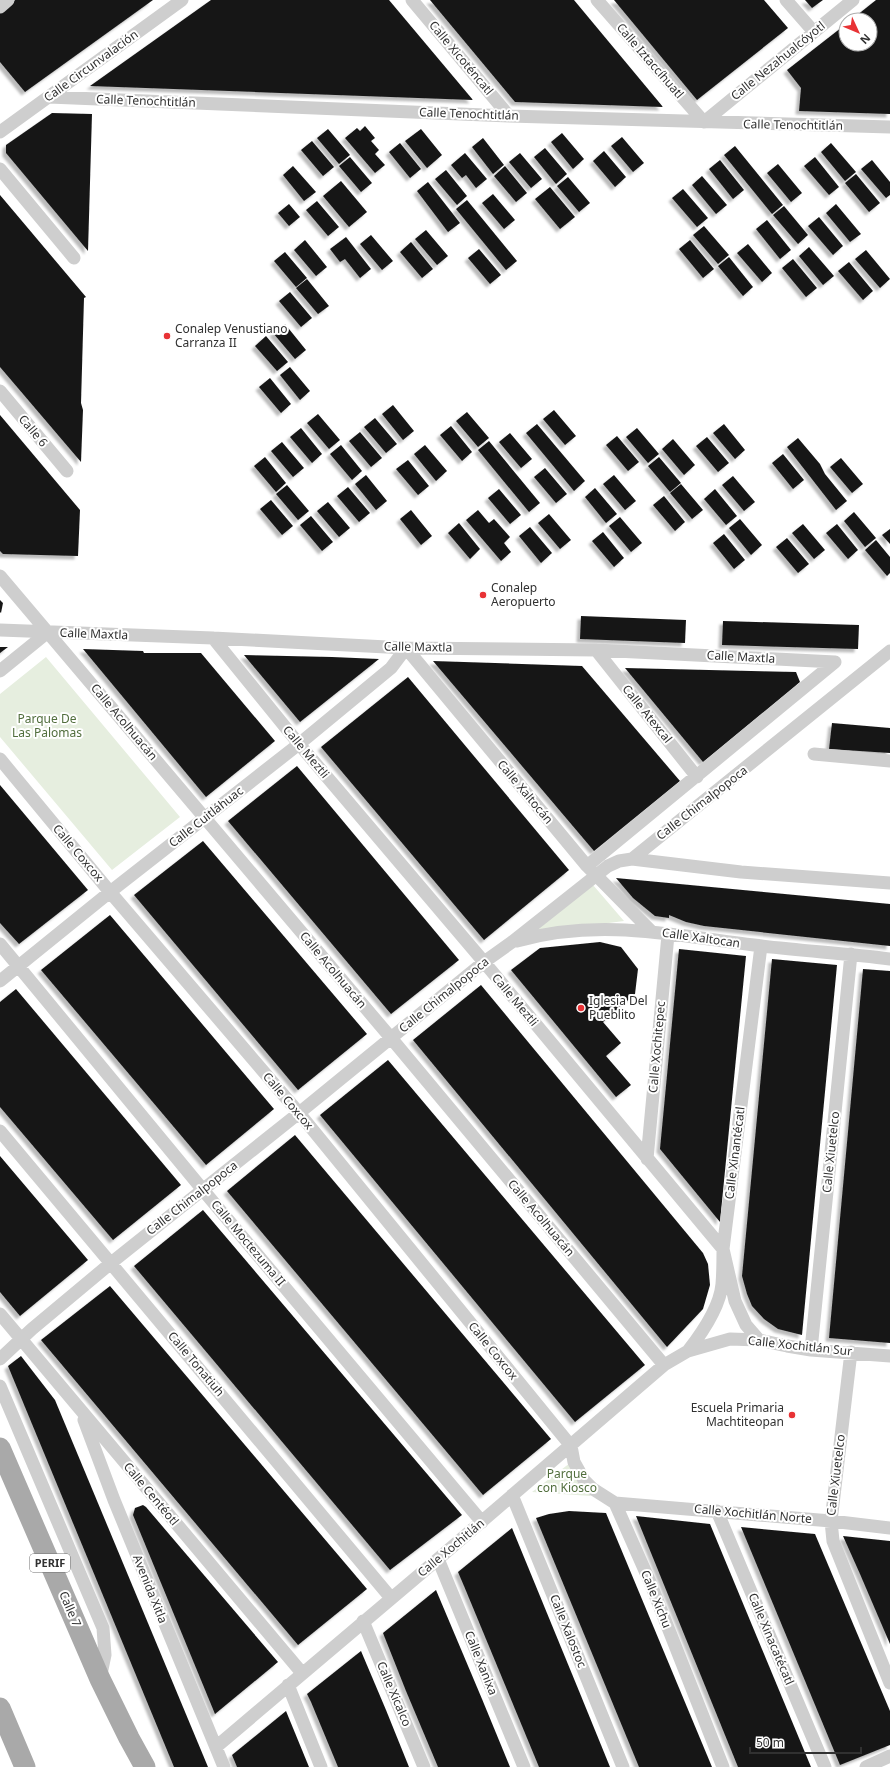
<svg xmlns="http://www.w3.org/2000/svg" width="890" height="1767" font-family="'Noto Sans',sans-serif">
<defs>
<filter id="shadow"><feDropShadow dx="-3.5" dy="3.5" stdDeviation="1" flood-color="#0004"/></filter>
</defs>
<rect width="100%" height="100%" fill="#fff"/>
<path fill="#e6eedf" d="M46,657L180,817L112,870L0,737V694Z
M593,885L624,921L532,933Z
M570,1463L591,1496L532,1492Z"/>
<path fill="#181818" filter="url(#shadow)" d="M15,0H153L25,92L0,62V13Z
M211,0H389L473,100L90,86Z
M430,0H574L663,107L515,102Z
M614,0H764L788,28L697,100Z
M805,0H823L812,8Z
M876,0H890V114L799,111L801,88L787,70L846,24V44H870V20H851Z
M52,113L92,114L88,251L6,153V145Z
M365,126L375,138L371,141L379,150L375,154L385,165L375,173L345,138L357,128L360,131Z
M328,129L350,155L339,164L317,138Z
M421,129L442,155L427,168L405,141Z
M562,133L584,159L573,169L551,142Z
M622,137L644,163L633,172L611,146Z
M483,138L504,165L493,174L472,147Z
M312,141L334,167L323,176L301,150Z
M400,143L421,169L410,178L389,152Z
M831,143L856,172L845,181L821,152Z
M735,146L783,205L772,214L724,155Z
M545,148L567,174L556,184L534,157Z
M604,151L626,177L615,187L593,161Z
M465,153L487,179L476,188L466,175L462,178L451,165Z
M520,153L542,179L531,188L509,162Z
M350,157L372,183L361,192L339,166Z
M815,157L839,187L829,195L804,166Z
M720,160L744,190L733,199L709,169Z
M872,160L890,182V195L886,198L861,169Z
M778,164L802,193L791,202L767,173Z
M293,166L316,192L304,201L283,175Z
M505,166L527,193L516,202L494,176Z
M446,170L467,196L457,205L435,179Z
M856,174L880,203L869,212L845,183Z
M702,176L727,205L716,214L692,185Z
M568,177L590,203L579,212L557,186Z
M341,181L367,212L349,227L323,196Z
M428,182L460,223L448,232L417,191Z
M550,187L575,217L560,229L535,199Z
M683,189L708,218L697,227L672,198Z
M493,194L515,220L504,229L482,203Z
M0,195L86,297L84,298L81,403L83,410L81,462L0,367Z
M467,200L517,261L506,270L456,209Z
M317,201L339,227L328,236L306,210Z
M289,204L300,217L289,226L278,213Z
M836,204L861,234L850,242L826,213Z
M784,206L808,235L798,244L773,215Z
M819,217L843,246L833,255L808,226Z
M767,220L791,250L780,259L756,229Z
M704,226L729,255L718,264L693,235Z
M426,230L448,256L437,265L415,239Z
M371,235L393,261L382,270L360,244Z
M346,237L371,269L360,278L345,259L340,262L330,249Z
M305,240L327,267L316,276L294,250Z
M690,240L714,269L703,278L679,249Z
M411,242L433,269L422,278L400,252Z
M748,244L772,273L762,282L737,253Z
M809,247L834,276L823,285L799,256Z
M479,249L501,275L490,284L468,258Z
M866,250L890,279L880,288L855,259Z
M285,252L307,278L296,287L274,261Z
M729,257L753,287L743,296L718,266Z
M793,259L817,288L806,297L782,268Z
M849,262L873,291L863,300L838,271Z
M307,279L329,306L318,314L296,288Z
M290,292L312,318L301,327L279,301Z
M285,324L306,350L295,359L273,333Z
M266,336L288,362L277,371L255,346Z
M290,367L310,391L300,400L280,375Z
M270,378L291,404L281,413L259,387Z
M393,405L414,431L403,440L382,414Z
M554,410L576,436L565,445L543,419Z
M467,412L489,438L478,447L456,421Z
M318,414L340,440L329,449L307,423Z
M0,415L80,510L78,556L3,554L0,551Z
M375,418L397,444L386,453L364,427Z
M537,424L585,481L574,491L526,433Z
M724,424L745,450L735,459L713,433Z
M451,426L472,452L462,461L440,435Z
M301,428L322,454L312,463L290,437Z
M637,428L659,454L648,463L626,437Z
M360,432L382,458L371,467L349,441Z
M510,433L532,459L521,468L499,442Z
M617,436L639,462L628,471L606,445Z
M707,437L729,463L718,472L696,446Z
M798,438L820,464L825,474L847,501L836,510L787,447Z
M673,439L695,465L684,475L662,449Z
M489,441L540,503L529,512L478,450Z
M282,442L304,468L293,477L271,451Z
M341,445L362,471L352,480L330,454Z
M425,445L447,471L436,481L414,454Z
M783,454L804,480L793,489L772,463Z
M265,457L286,483L276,492L254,466Z
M659,457L681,483L670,492L648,466Z
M841,458L863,484L852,493L830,467Z
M408,460L429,486L418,495L396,469Z
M545,468L567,494L556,503L534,477Z
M366,475L387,501L376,510L355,484Z
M614,475L636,501L625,510L603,484Z
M733,476L755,502L744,511L722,485Z
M681,484L703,510L692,519L670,493Z
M287,485L309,511L298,520L276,494Z
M348,487L370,513L359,522L337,496Z
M595,488L617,514L606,523L585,497Z
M499,489L521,515L510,524L488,498Z
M715,489L737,516L726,525L704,499Z
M664,496L685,522L675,531L653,505Z
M271,500L293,526L282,535L260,509Z
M328,502L350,528L339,537L317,511Z
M411,510L432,536L421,545L400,519Z
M478,510L489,523L494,519L510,537L504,543L511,552L501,561L466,520Z
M854,512L876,538L865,547L844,521Z
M549,514L571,540L560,549L538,523Z
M311,516L333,542L322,551L300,525Z
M620,517L642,543L631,552L609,526Z
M740,519L762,545L751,555L729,528Z
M459,523L480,549L470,559L448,533Z
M803,524L825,550L814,559L792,533Z
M837,524L858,550L848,559L826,533Z
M530,527L552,553L541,563L519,536Z
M890,529V544L882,535Z
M603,532L624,558L614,567L592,541Z
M724,534L745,560L734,569L713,543Z
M787,538L809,564L798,573L776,547Z
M876,540L890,557V573L887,576L865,550Z
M0,600L3,603L1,613L0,612Z
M581,616L686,620L685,643L580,639Z
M723,621L859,625L858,649L722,645Z
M0,647H8L0,653Z
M83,649L143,651L144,653H201L275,741L206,797Z
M244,655L332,657L379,659L300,722Z
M433,661L582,666L680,781L594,851Z
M625,668L796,672L800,682L703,762Z
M408,677L569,870L484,940L321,747Z
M832,723L890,728V753L829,749Z
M297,766L459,960L391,1014L228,821Z
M0,785L88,890L19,944L0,923Z
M203,841L367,1034L298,1090L134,895Z
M616,878L890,904V946L704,926L686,922L669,915V918L655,916L633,898Z
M110,915L274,1109L206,1165L41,970Z
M600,942L621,947L638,969L635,994L603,1022L621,1043L606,1056L631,1085L616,1097L511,970L540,948Z
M679,949L746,956L720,1222L660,1149Z
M772,959L837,965L802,1335L778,1329L764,1319L752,1306L747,1294L742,1276Z
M863,969L890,971V1343L829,1338Z
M481,985L703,1253L708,1264L710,1285L703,1309L667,1347L413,1040Z
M16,989L181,1185L113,1240L0,1107V1002Z
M388,1060L645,1365L575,1422L320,1115Z
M295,1135L551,1439L483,1495L227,1191Z
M0,1156L88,1260L20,1316L0,1292Z
M203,1210L462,1515L390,1570L134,1266Z
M110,1286L367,1589L298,1645L41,1340Z
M21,1356L55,1400L208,1767H174L8,1366Z
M143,1505L146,1507L278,1662L215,1714L133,1515L135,1508Z
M569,1511L606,1513L712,1767H639L536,1518L549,1514Z
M636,1516L710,1524L811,1767H738Z
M741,1527L815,1534L890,1711V1745L840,1765Z
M512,1528L579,1691L610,1767H539L464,1586L458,1572Z
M843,1536L890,1541V1644L860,1574Z
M436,1590L482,1699L510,1767H438L406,1691L383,1633Z
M361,1651L386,1710L409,1767H338L311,1702L307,1694Z
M286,1711L309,1767H237L232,1755Z"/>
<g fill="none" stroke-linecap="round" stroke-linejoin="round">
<path stroke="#cecece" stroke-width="13" d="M412,0L509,116
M597,0L704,122
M786,0L814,32
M0,7L8,0
M49,97L509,116L890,127
M704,122L853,0
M0,132L182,0
M0,169L74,258
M0,391L67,471
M0,576L391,1038L664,1365
M0,630L213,638L406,648L596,650L835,662
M213,638L299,744L484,962L723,1249L735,1301L746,1325L759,1340
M596,650L697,777
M0,671L48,632
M814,754L890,761
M0,759L110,892L299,1113L571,1446L574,1462L584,1480L593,1489L615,1503L650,1582L723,1767
M632,859L741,872L890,883
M587,866L835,662
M517,941C598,918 673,935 754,945C799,951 845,953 890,959
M0,944L203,1190L482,1522
M0,981L110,892L299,744L391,668L406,648L587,866L651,931
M0,1131L391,1598
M647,1159L668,935
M0,1314L302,1673
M811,1350L851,954
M688,1351C702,1333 720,1307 722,1284C723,1273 723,1261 723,1249L761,946
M851,1352L831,1521L833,1541L890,1683
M0,1359L32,1329L111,1263L299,1113L484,962L512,942L608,866L619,861L632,859L890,651
M0,1386L103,1628L105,1655L100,1679
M84,1420L114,1500L224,1767
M512,1495L623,1767
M615,1503L831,1521L890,1528
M717,1511L825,1767
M438,1559L524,1767
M363,1621L424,1767
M288,1685L321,1767
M216,1747L438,1559L664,1365L688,1351L730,1339L759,1340L787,1346L811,1350L890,1356
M866,1767L890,1756"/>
<path stroke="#a9a9a9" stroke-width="21" d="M0,1448L100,1679L129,1738L145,1767
M0,1708L25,1767"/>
</g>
<g fill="#e83235" stroke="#fff" stroke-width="1.5">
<circle cx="167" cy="336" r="4"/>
<circle cx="483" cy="595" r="4"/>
<circle cx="581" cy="1008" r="4"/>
<circle cx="792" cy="1415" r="4"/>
</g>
<g text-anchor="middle" stroke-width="4" stroke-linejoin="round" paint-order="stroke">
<rect fill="#fff" stroke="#6f6f6f" stroke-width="1" x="30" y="1554" width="40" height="18" rx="3"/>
<g font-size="11" font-weight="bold" fill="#313131">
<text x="50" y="1567">PERIF</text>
</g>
<g font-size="12" fill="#313131" stroke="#fff">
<text transform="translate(461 58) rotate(50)" y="4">Calle Xicoténcatl</text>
<text transform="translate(650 61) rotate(49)" y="4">Calle Iztaccíhuatl</text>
<text transform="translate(778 61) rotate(-39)" y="4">Calle Nezahualcóyotl</text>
<text transform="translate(91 66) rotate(-36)" y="4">Calle Circunvalación</text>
<text transform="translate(146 101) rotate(2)" y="4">Calle Tenochtitlán</text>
<text transform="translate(469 114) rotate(2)" y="4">Calle Tenochtitlán</text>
<text transform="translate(793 125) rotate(1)" y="4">Calle Tenochtitlán</text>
<text transform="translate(33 431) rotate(50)" y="4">Calle 6</text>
<text transform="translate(94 634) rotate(2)" y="4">Calle Maxtla</text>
<text transform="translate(418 647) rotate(1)" y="4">Calle Maxtla</text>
<text transform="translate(741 657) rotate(3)" y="4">Calle Maxtla</text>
<text transform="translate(647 714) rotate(51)" y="4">Calle Atexcal</text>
<text transform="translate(124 722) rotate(50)" y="4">Calle Acolhuacán</text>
<text transform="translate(306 752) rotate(50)" y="4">Calle Meztli</text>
<text transform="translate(525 792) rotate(50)" y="4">Calle Xaltocán</text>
<text transform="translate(702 803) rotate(-38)" y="4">Calle Chimalpopoca</text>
<text transform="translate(206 817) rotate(-38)" y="4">Calle Cuitláhuac</text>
<text transform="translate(78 853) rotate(50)" y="4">Calle Coxcox</text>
<text transform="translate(701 938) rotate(8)" y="4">Calle Xaltocan</text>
<text transform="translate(333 970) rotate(50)" y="4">Calle Acolhuacán</text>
<text transform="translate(444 995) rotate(-39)" y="4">Calle Chimalpopoca</text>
<text transform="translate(515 1000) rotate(50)" y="4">Calle Meztli</text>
<text transform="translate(657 1047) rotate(-85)" y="4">Calle Xochitepec</text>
<text transform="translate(288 1101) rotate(50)" y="4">Calle Coxcox</text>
<text transform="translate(831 1152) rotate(-84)" y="4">Calle Xiuetelco</text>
<text transform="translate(735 1153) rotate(-83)" y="4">Calle Xinantécatl</text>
<text transform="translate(192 1198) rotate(-38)" y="4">Calle Chimalpopoca</text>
<text transform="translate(541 1218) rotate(50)" y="4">Calle Acolhuacán</text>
<text transform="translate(248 1243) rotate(50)" y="4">Calle Moctezuma II</text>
<text transform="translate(800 1346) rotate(6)" y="4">Calle Xochitlán Sur</text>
<text transform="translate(493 1351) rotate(51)" y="4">Calle Coxcox</text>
<text transform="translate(196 1364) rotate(50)" y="4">Calle Tonatiuh</text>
<text transform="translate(836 1475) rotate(-83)" y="4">Calle Xiuetelco</text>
<text transform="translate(151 1494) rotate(50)" y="4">Calle Centéotl</text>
<text transform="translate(753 1514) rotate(5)" y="4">Calle Xochitlán Norte</text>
<text transform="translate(451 1548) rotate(-40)" y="4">Calle Xochitlán</text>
<text transform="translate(150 1589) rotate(68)" y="4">Avenida Xitla</text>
<text transform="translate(656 1599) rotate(68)" y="4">Calle Xichu</text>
<text transform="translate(70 1609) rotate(67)" y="4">Calle 7</text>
<text transform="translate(568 1631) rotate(68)" y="4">Calle Xalostoc</text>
<text transform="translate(771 1639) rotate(67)" y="4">Calle Xinacatécatl</text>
<text transform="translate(481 1663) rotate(68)" y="4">Calle Xanixa</text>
<text transform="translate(394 1694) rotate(67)" y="4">Calle Xicalco</text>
</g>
<g font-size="12" fill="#313131" stroke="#fff" text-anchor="start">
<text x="175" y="333">Conalep Venustiano<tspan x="175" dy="14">Carranza II</tspan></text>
<text x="491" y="592">Conalep<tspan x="491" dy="14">Aeropuerto</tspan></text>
<text x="589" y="1005">Iglesia Del<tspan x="589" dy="14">Pueblito</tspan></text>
<text x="784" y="1412" text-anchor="end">Escuela Primaria<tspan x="784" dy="14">Machtiteopan</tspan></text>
</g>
<g font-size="12" fill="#516e3d" stroke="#fff">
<text x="47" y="723">Parque De<tspan x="47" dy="14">Las Palomas</tspan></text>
<text x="567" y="1478">Parque<tspan x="567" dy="14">con Kiosco</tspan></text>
</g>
</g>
<g transform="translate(858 32) rotate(134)"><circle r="19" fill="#ffffff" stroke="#adadad"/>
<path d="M0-3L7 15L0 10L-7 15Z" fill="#e83235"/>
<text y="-6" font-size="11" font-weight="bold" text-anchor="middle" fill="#313131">N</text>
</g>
<path d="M750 1747v6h111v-6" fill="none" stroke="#313131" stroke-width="2"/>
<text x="756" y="1747" font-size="12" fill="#313131" stroke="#ffffff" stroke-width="3" paint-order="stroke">50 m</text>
</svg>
